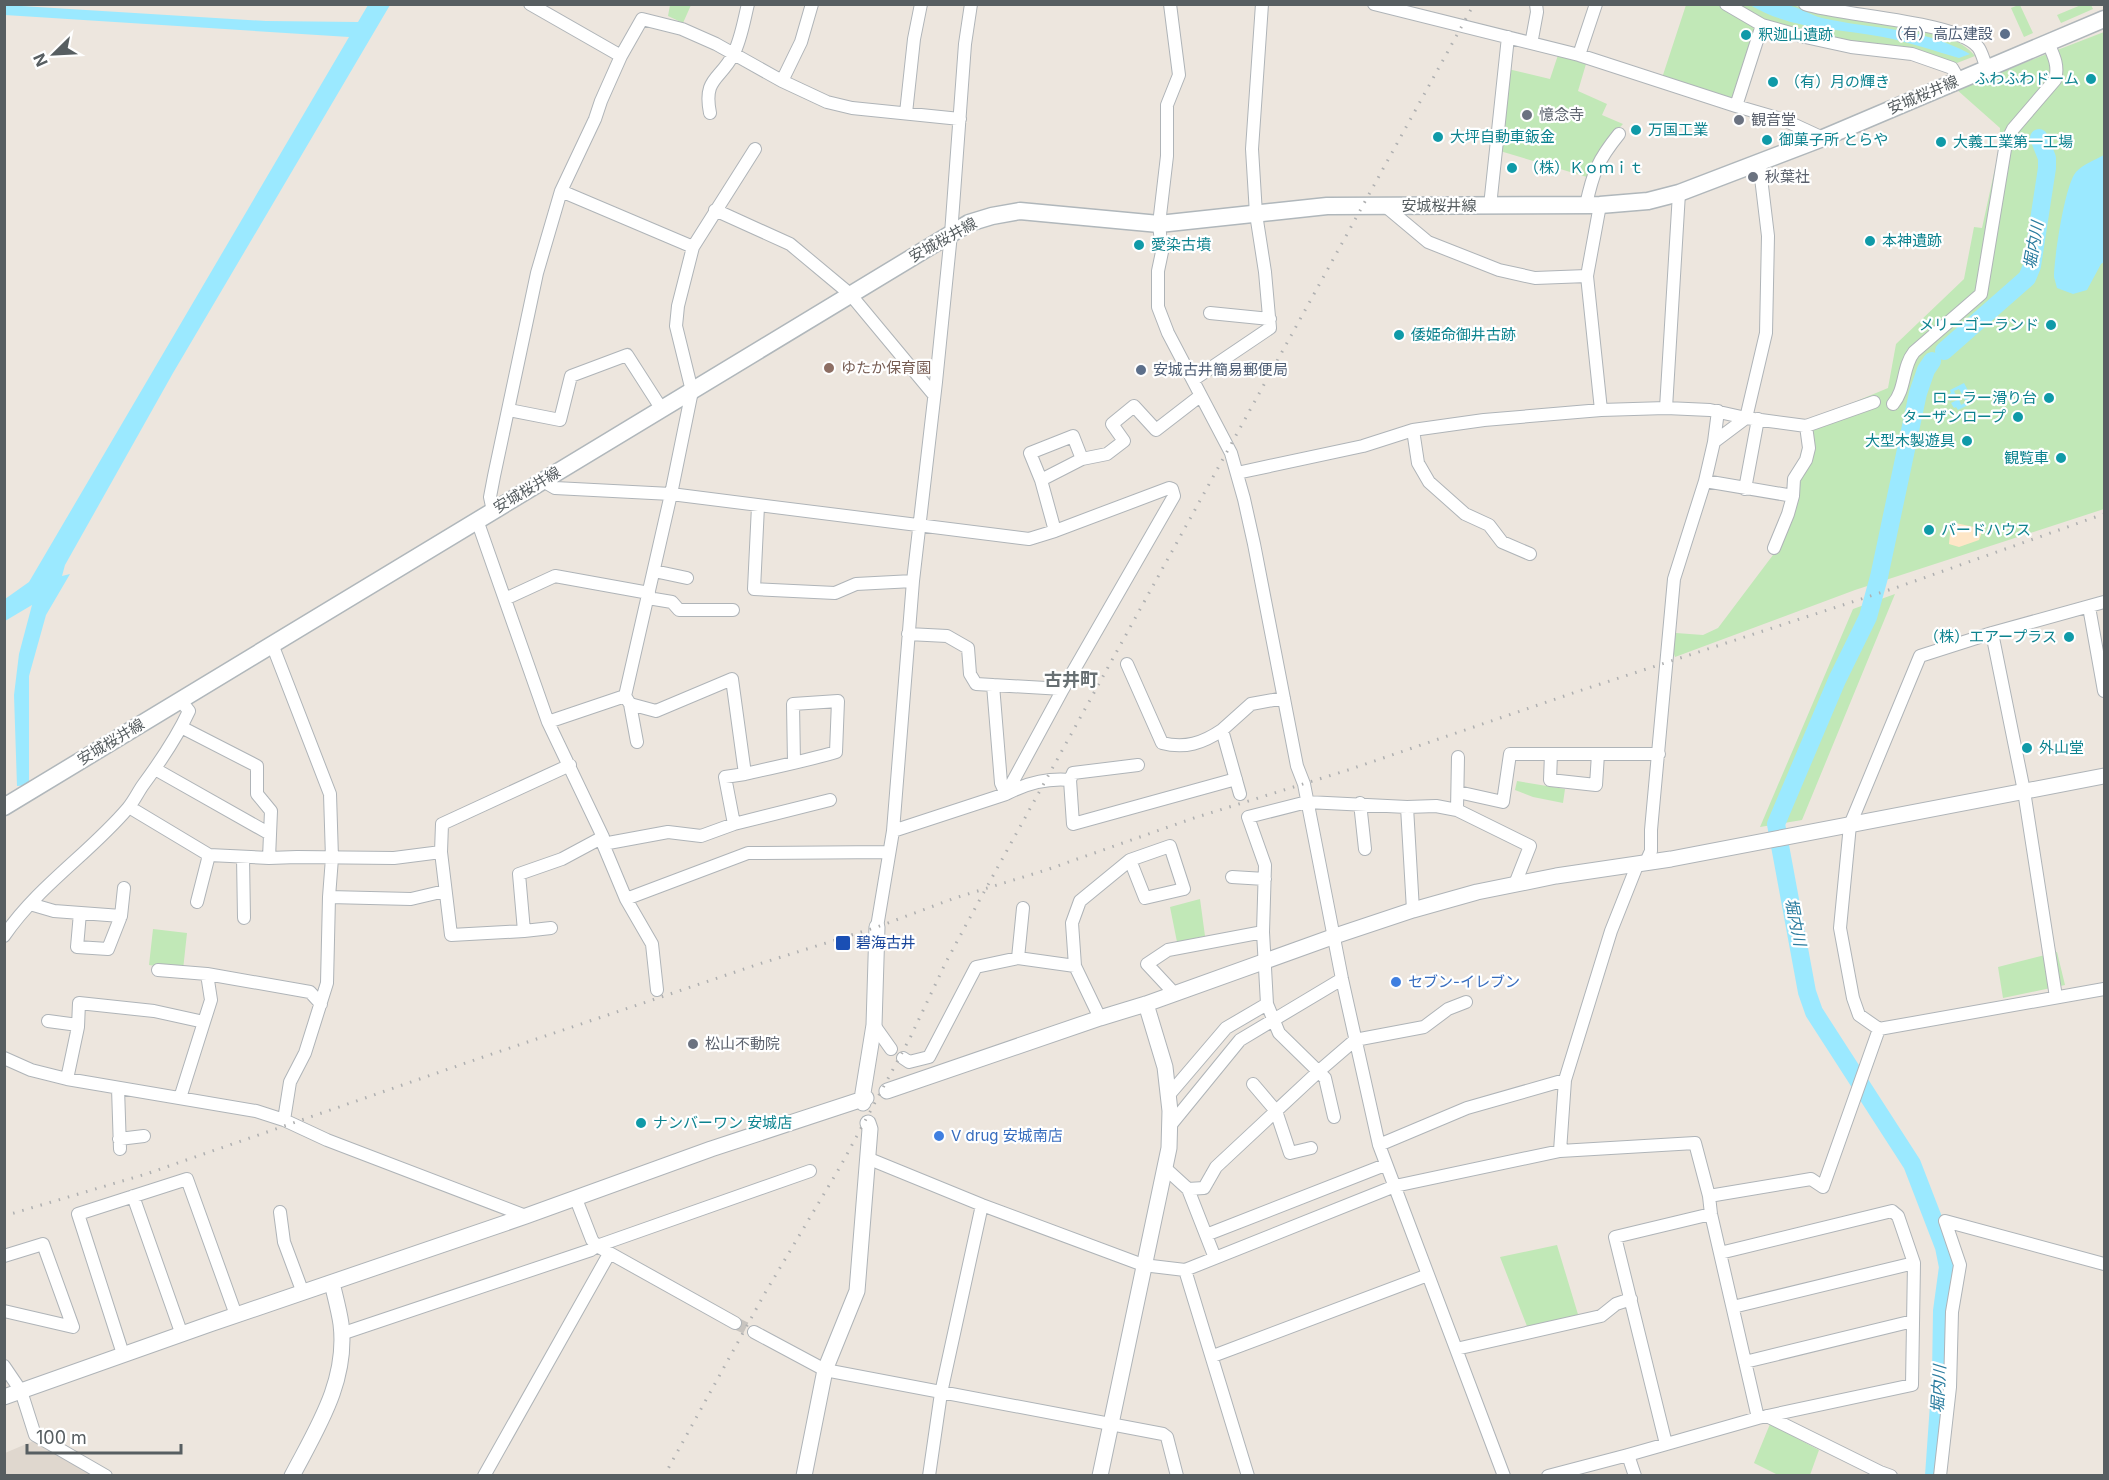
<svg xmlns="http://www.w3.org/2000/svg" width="2109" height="1480" font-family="Inter,'Noto Sans JP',sans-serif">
<rect width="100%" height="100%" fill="#ede6de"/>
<path fill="#dfd7ce" d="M38,1439L98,1476H5V1453Z"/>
<path fill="#c1e8b7" d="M670,5H691L683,23L668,16Z
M1686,5H1719L1754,26L1756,32L1735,101L1662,78Z
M1734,5C1752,5 1772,2 1790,5C1800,6 1811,11 1821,13C1860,19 1951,24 1975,56L1957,63L1910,50L1827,38L1774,23Z
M2015,5H2020L2033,33L2024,37L2011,8L2016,6Z
M2081,5H2091L2093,9L2061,23L2057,15Z
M2104,32V509L1855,590L1675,657L1672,648L1676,633L1703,635L1718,628L1776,551L1809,421L1888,388L1896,344L1964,279L1974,227L1982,228L1999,150L2000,128L1956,89Z
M1558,55L1586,64L1578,91L1607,104L1602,115L1623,124L1600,148L1587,177L1500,151L1508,69L1550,79Z
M1895,594L1802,820L1760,827L1853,609Z
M1517,781L1565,789L1563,803L1533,797L1515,790Z
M1200,899L1205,936L1177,942L1170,907Z
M153,929L187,933L183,970L149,965Z
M2057,952L2065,985L2003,998L1998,967Z
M1557,1245L1580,1321L1530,1334L1500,1257Z
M1770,1424L1819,1450L1810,1475H1778L1754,1463Z"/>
<path fill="#fee6c7" d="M1951,522L1983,529L1979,540L1959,547L1949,544Z"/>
<path fill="#9be9ff" d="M5,5L266,21L358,22L368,5H390L173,373L65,565L62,576L70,574L46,615L29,676V785L17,786L14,695L19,654L32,605L5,621V599L29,582L349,37L5,15Z
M1750,5C1761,4 1776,2 1787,5C1799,7 1810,15 1822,18C1875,30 1919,26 1970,54L1959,58C1934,51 1909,42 1883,37C1837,28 1792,30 1750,5Z
M2104,155V262L2101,264L2087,290L2073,294L2057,288L2054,277C2054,258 2065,184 2076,172C2083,164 2095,160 2104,155Z
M1964,383L1974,402L1958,410L1956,407L1954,408L1951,403L1959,399L1961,405L1966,402L1959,389L1954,391L1957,397L1950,401L1947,395L1951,393L1950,390Z"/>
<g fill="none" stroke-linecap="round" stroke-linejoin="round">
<path stroke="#9be9ff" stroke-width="18" d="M1944,351L2027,278L2032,266L2047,168V158L2039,138
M1932,361L1926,370L1918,393L1879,577L1868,617L1837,680L1776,824L1807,992L1814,1012L1912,1164L1944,1247L1948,1267L1942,1311L1941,1376L1934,1476"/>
<path stroke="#c8c4bf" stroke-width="12" stroke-dasharray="12 6" stroke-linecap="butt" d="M735,1323L754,1332"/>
<defs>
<path id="minor" d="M530,4L621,56
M1170,4L1179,75L1167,105V156L1159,224L1162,252L1158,271V307L1168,333L1231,453L1244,499L1254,544L1297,766L1304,784L1342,979L1379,1145L1504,1476
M1374,4L1579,55L1736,106L1784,120L1823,138
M1726,4L1762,25L1805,37L1851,47L1912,54L1952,68L1959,80
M1805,4C1841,16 1957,21 1978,47C1982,52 1984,62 1987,68
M1532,39L1537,12L1536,4
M1579,55L1596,4
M782,81L801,42L812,4
M1736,106L1762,25
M710,113C703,78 720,80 733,55C741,40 744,20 748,4
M906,113L914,39L921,4
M561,191L693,247
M1586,205C1593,172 1598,160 1619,134
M1600,205L1587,276L1601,410
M1385,206L1428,242L1499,270L1535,278L1587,276
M1490,206L1508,37
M715,210L790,244L850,294L934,395
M1210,313L1270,319
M1193,380L1270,328L1265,272L1256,214L1252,149L1262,4
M1893,404C1906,389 1902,367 1914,352L1981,294L2006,143L2013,129L2055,80C2059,66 2054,56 2048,43
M1666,408L1679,193
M509,410L560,420L571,376L627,355L661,408
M1413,430L1418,463L1429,482L1465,514L1489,525L1502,542L1530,554
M1714,442L1718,411
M1237,473L1363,446L1413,430L1484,420L1601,410L1666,408L1710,410L1746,418L1806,426L1874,402
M1041,480L1082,459L1107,454L1124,441L1112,424L1134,406L1156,430L1200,396
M543,481L555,488L671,494L1029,539L1055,531L1169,488L1172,489L1174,496L1063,689L1006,794L893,831
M1705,481L1793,496
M1745,489L1758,419
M758,506L754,589L835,593L856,584L913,581
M493,511L490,497L494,476L537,273L561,191L595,119L601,101L621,56L642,19L682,29L716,44L782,81L827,102L852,108L960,119
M477,520L548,722L603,837V844L626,899L652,944L657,990
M1055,531L1041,480L1030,453L1073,436L1082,459
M1774,548L1788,514L1793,496L1794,479L1806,460L1809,448L1806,426
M654,571L687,578
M648,598L672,602L679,610H733
M505,599L555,576L649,593
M2104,602L1992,633L1920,656L1850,825L1840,928L1853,998L1859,1015L1879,1029L2104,989
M2089,607L2104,691
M1992,633L2024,791L2056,997
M908,634L947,636L968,648L970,674L976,684L1063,689
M272,644L330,794L332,858L329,897L327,983L305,1053L290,1082L284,1120
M1127,664L1162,743C1185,749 1203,743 1222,730
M993,685L1001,783L1006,794C1025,784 1048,778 1070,780
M625,696L630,704L656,711L732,679L745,774C775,767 806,761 836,752L838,701L793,704L794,763
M630,704L637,742
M548,722L625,696L671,494L692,391L676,326L678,306L693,247L755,149
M181,727L257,766V794L271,811L269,858
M1551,754L1550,780L1596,785L1598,754
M1138,765L1073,773L1070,780L1073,824L1236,779
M155,769L270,834
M1458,792L1503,802L1510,754H1659
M1240,794L1222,730L1251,704L1284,698
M1360,803L1365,849
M129,807L209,855L269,858L297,857L394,858L441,852L442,824L570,765
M1407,807L1413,910
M1457,810L1458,757
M734,824L725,777L745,774
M603,844L668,832L701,836L734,824L830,800
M441,852L451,935L524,931L519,874L562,859L603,837
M243,857L244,918
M1646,862L1651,851V830L1674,579L1705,481L1714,442L1746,418L1766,333L1768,236L1759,161
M1232,877L1265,879
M329,897L411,899L445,891
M626,899L748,853L889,852
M197,902L209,855
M30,904L54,911L121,916
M80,913L77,947L108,949L121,916L124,888
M877,927L893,831L913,581L936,382L951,234L965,44L971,4
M524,931L551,928
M4,936C38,886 90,853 128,808C134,801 138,792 143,785C160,762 177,737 189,711L181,701
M1018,958L1023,908
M1075,966L1072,923L1080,901L1130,860L1170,846L1184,889L1145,898L1130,860
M158,970L207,974
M1174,993L1147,964L1168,950L1263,932
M48,1021L78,1025
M204,1022L211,1000L207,974L310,992L321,1004
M874,1025L891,1049
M4,1058L31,1070L67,1079L256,1111L284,1120L327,1140L526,1216
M903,1058L909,1062L929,1057L976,967L1018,958L1075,966L1100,1018
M67,1079L78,1027L79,1003L154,1011L204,1022L180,1098
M1253,1084L1276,1111L1290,1153L1311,1148
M118,1088L120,1149
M1168,1096L1226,1028L1267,1004
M1334,1117L1325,1078L1279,1033L1267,1004L1263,932L1265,865L1248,817L1307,802L1407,807L1436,806L1457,810L1530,846L1515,884
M1169,1127L1240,1040L1342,979
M119,1139L144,1136
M1379,1145L1467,1108L1565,1080
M1560,1151L1565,1080L1611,931L1638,863
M867,1158L982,1205L1143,1265L1185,1270L1395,1186L1560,1151L1695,1143L1709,1196L1711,1214L1758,1418
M1165,1168L1188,1189L1215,1258
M1188,1189L1204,1188L1216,1167L1319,1071L1355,1040L1424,1027L1448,1009L1466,1002
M133,1196L182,1335
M1709,1196L1811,1179L1823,1187L1879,1029
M576,1199L592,1240L597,1246L735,1323
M280,1212L284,1242L303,1293
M1206,1235L1385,1165
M1720,1253L1892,1211L1898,1216L1914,1263L1733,1307
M4,1256L43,1244L73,1327L4,1311
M1185,1270L1248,1476
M754,1332L825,1370L1163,1434L1167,1437L1177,1476
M341,1334L591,1250L597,1246L810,1171
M1456,1349L1601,1316L1616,1304L1631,1299
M123,1354L78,1214L187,1179L236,1315
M1213,1356L1428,1275
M1745,1362L1913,1321
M4,1366L21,1391L35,1435L106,1476
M1767,1416L1880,1472L1891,1476
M1666,1444L1615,1237L1711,1214
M1628,1455L1635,1476
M484,1476L609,1254
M929,1476L941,1393L982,1205
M1548,1476L1628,1455L1758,1418L1912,1385L1914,1263
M1940,1476L1950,1387L1952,1312L1960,1265L1945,1221L2104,1264"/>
<path id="tertiary" d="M887,1091L1100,1018L1146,1004L1335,936L1413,910L1477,892L1556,876L1671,859L2104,776
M863,1103L862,1099L874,1025L877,927
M4,1397L210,1324L526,1216L711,1149L866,1098
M292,1476C317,1428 348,1381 341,1324C339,1310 335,1296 332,1283
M804,1476L825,1370L857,1291L870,1129L868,1123
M1100,1476L1169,1148L1170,1111L1165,1067L1146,1004"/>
<path id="secondary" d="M4,807L969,223L992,216L1020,211L1159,224L1327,206L1600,205L1648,201L1679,193L1823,138L2104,19"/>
</defs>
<use href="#minor" stroke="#afb4b8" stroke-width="14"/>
<use href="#tertiary" stroke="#afb4b8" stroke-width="17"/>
<use href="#secondary" stroke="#b0b7bb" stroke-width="19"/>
<use href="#minor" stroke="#fff" stroke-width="12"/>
<use href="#tertiary" stroke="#fff" stroke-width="15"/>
<use href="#secondary" stroke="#fff" stroke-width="16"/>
<path stroke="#afb0b1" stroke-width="3" stroke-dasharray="1.5 8" stroke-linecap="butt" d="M4,1216L146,1174L486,1056L759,964L877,927L955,898L1046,870L1194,818L1348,770L1579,691L1898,587L2104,514
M664,1476L765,1293L840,1167L910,1038L946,962L973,912L1474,4"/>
</g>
<g fill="#5c6f8a" stroke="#fff" stroke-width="2">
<circle cx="2005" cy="34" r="6"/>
<circle cx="1141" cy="370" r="6"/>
</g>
<g fill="#0f9aa8" stroke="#fff" stroke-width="2">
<circle cx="1746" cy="35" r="6"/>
<circle cx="2091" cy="79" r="6"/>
<circle cx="1773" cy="82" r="6"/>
<circle cx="1636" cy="130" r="6"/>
<circle cx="1438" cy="137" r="6"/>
<circle cx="1767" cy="140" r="6"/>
<circle cx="1941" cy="142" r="6"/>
<circle cx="1512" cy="168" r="6"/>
<circle cx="1870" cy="241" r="6"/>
<circle cx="1139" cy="245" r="6"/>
<circle cx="2051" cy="325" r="6"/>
<circle cx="1399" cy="335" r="6"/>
<circle cx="2049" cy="398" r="6"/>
<circle cx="2018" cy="417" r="6"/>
<circle cx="1967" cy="441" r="6"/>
<circle cx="2061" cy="458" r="6"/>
<circle cx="1929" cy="530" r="6"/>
<circle cx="2069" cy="637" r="6"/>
<circle cx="2027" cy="748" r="6"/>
<circle cx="641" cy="1123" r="6"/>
</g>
<g fill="#6b7280" stroke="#fff" stroke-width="2">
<circle cx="1527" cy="115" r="6"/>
<circle cx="1739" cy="120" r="6"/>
<circle cx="1753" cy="177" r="6"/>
<circle cx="693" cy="1044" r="6"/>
</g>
<circle fill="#8d6e63" stroke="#fff" stroke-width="2" cx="829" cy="368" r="6"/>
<rect fill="#1a4fb4" stroke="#fff" stroke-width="2" x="835" y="935" width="16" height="16" rx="3"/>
<g fill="#3f7fe0" stroke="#fff" stroke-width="2">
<circle cx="1396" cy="982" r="6"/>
<circle cx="939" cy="1136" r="6"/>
</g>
<g text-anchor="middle" stroke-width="4.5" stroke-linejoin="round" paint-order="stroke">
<g font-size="15" fill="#4e5e75" stroke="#fff" text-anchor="end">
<text x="1993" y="39">（有）高広建設</text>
<text x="1153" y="375" text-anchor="start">安城古井簡易郵便局</text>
</g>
<g font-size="15" fill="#0d838f" stroke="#fff" text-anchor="start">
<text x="1758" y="40">釈迦山遺跡</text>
<text x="2079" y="84" text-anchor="end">ふわふわドーム</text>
<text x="1785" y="87">（有）月の輝き</text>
<text x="1648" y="135">万国工業</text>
<text x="1450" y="142">大坪自動車鈑金</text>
<text x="1779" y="145">御菓子所 とらや</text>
<text x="1953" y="147">大義工業第一工場</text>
<text x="1524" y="173">（株）Ｋｏｍｉｔ</text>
<text x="1882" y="246">本神遺跡</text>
<text x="1151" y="250">愛染古墳</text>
<text x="2039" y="330" text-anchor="end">メリーゴーランド</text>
<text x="1411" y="340">倭姫命御井古跡</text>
<text x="2037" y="403" text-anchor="end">ローラー滑り台</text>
<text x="2006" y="422" text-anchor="end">ターザンロープ</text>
<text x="1955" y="446" text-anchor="end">大型木製遊具</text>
<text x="2049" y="463" text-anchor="end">観覧車</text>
<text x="1941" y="535">バードハウス</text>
<text x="2057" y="642" text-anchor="end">（株）エアープラス</text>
<text x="2039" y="753">外山堂</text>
<text x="653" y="1128">ナンバーワン 安城店</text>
</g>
<g font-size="15" fill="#575e61" stroke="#fff">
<text transform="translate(1923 95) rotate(-23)" y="5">安城桜井線</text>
<text x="1439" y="211">安城桜井線</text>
<text transform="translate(943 240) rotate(-29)" y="5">安城桜井線</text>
<text transform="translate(527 490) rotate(-31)" y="5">安城桜井線</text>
<text transform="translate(111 742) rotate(-31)" y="5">安城桜井線</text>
</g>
<g font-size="15" fill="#5b616d" stroke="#fff" text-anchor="start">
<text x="1539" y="120">憶念寺</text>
<text x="1751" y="125">観音堂</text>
<text x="1765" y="182">秋葉社</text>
<text x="705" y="1049">松山不動院</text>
</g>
<g font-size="15" fill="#785e54" stroke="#fff" text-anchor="start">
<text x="841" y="373">ゆたか保育園</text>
</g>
<g font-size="15" fill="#164399" stroke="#fff" text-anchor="start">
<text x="856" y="948">碧海古井</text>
</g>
<g font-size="15" fill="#366cbe" stroke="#fff" text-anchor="start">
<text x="1408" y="987">セブン-イレブン</text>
<text x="951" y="1141">V drug 安城南店</text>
</g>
<g font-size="16" font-style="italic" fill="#2a7c9f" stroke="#fff">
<text transform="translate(2033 245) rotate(-80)" y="6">堀内川</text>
<text transform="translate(1796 922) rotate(79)" y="6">堀内川</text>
<text transform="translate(1938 1389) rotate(-87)" y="6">堀内川</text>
</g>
<g font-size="18" font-weight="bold" fill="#687073" stroke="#fff">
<text x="1071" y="686">古井町</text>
</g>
</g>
<rect width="2109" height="1480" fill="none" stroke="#575e61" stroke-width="12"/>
<g transform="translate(54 54) rotate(246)" stroke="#ffffff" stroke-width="4.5" paint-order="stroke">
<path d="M0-4.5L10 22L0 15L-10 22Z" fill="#575e61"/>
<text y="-9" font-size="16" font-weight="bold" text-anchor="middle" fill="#575e61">N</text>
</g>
<path d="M27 1444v9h154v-9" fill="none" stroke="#575e61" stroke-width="3"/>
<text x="36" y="1444" font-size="18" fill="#575e61" stroke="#ffffff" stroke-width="4.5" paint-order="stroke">100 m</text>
</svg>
